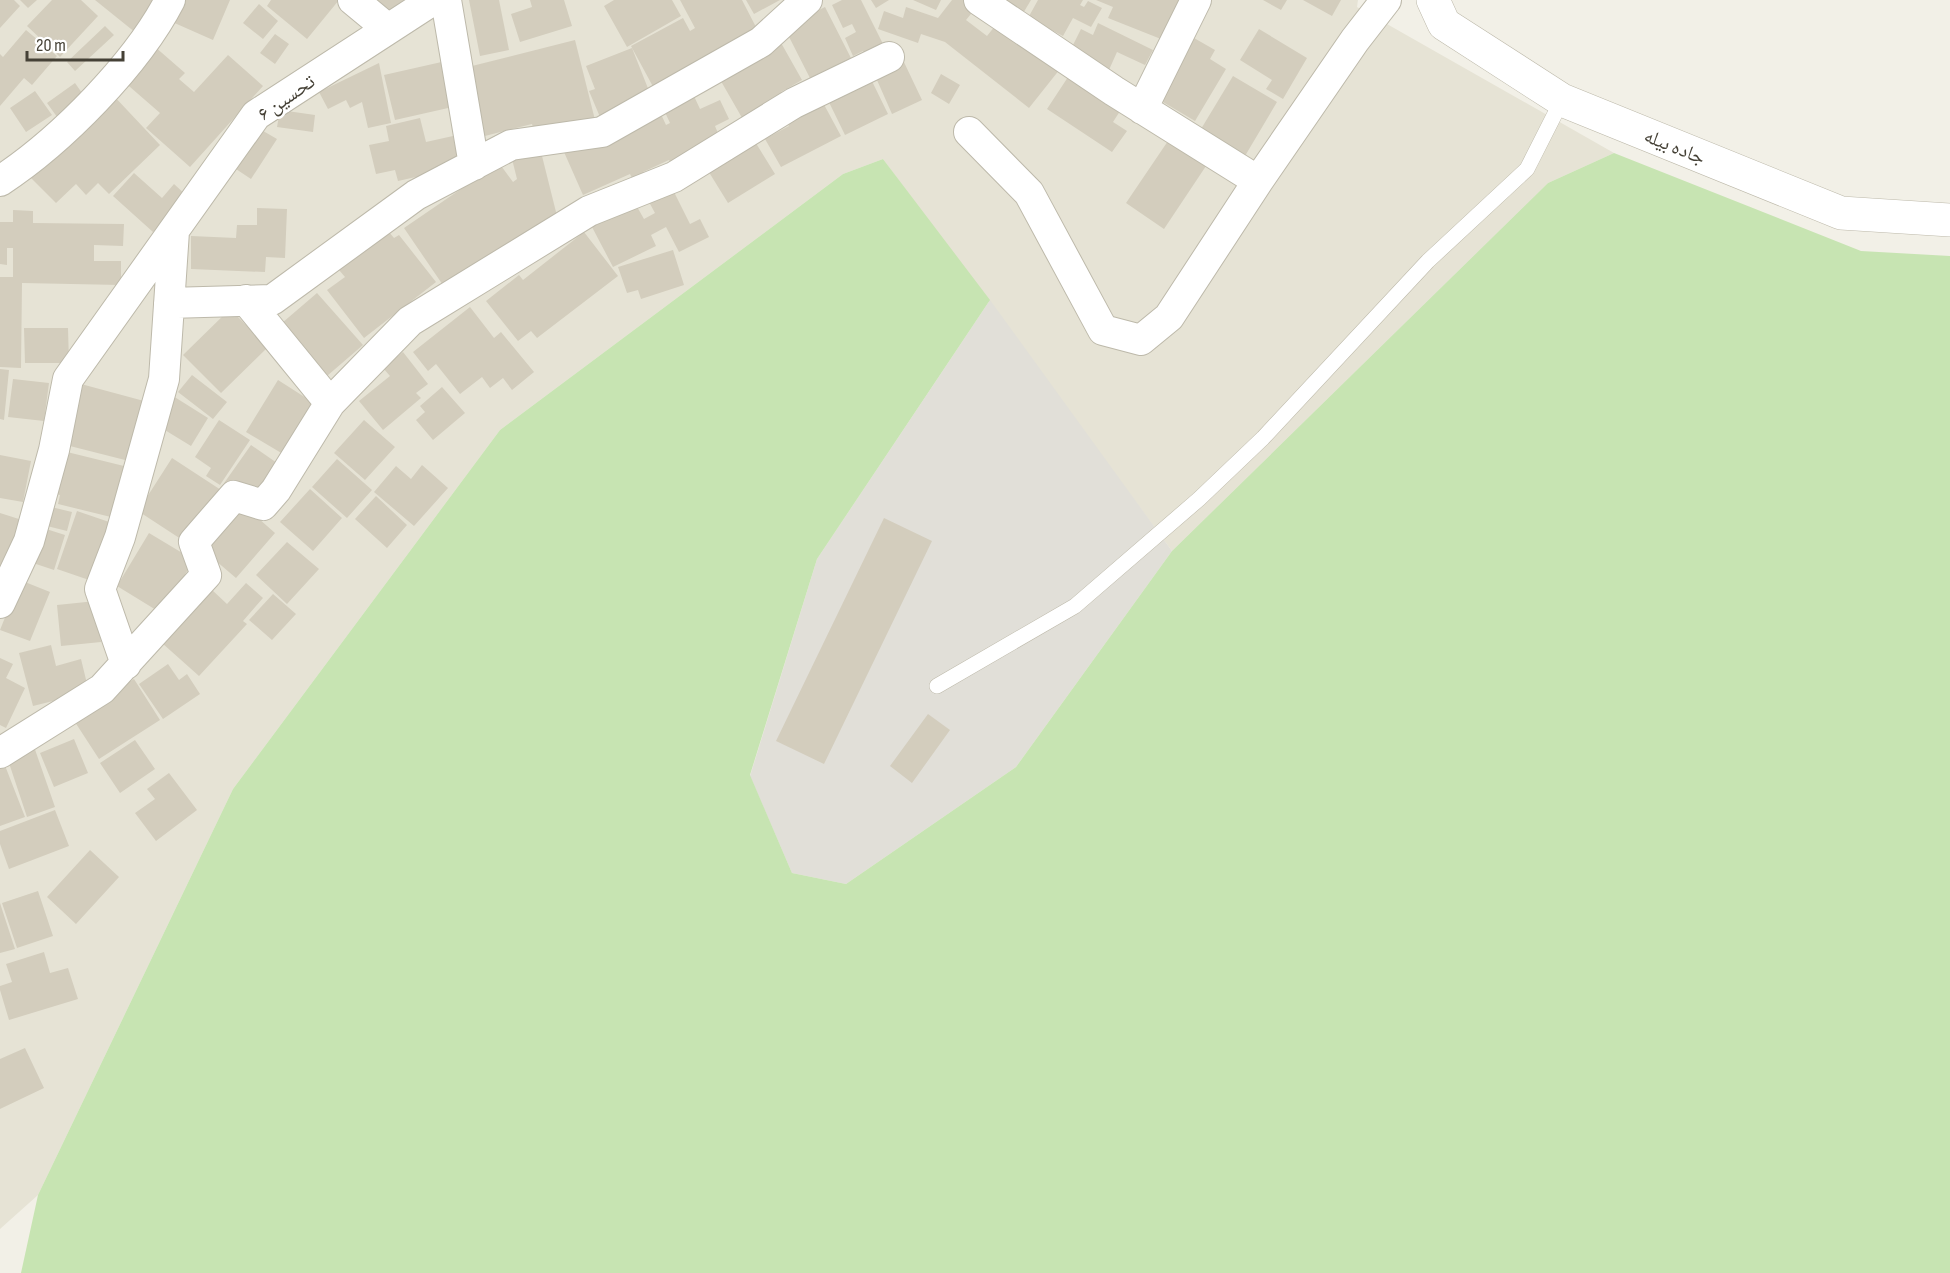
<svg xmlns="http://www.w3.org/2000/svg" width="1950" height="1273" font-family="'Sofia Sans Condensed','Noto Naskh Arabic',sans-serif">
<rect width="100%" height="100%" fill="#f2f0e7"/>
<path fill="#e6e3d5" d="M0,0H1358L1357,7L1614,153L1548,183L1172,551L883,159L843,174L500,430L233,789L38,1195L0,1229Z"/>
<path fill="#e1dfd8" d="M990,300L1172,551L1016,767L846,884L792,873L750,776L817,559Z"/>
<path fill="#c7e4b2" d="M1614,153L1861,251L1950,256V1273H21L38,1195L233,789L500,430L843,174L883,159L990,300L817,559L750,775L792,873L846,884L1016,767L1172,551L1548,183Z"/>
<path fill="#d3cdbd" d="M0,0H14L20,6L0,28Z
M20,0H37L28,8Z
M52,0H81L98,16L60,57L27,26Z
M95,0H162L136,33Z
M181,0H230L213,40L170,21Z
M271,0H339L307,39L267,6Z
M357,0H404L386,23Z
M469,0H499L509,50L480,56Z
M530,0H564L572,26L520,42L511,14L532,7Z
M614,0H672L681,16L627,47L604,6Z
M680,0H742L757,29L657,94L631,46L683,18L690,31L695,28Z
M746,0H780L754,14Z
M842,0H861L886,50L867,59L863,51L853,56L845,38L856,32L852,24L843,28L832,5Z
M871,0H889L876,8Z
M913,0H941L936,10Z
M952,0H964L975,9L966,20L987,36L999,21L1060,69L1029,108L945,42L921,34L918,43L878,29L884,11L903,18L906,7L938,18Z
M999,0H1031L1022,15Z
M1038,0H1083L1080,5L1084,7L1088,1L1102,8L1091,27L1073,18L1063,36L1028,18Z
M1096,0H1183L1171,43L1108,18L1113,7Z
M1263,0H1287L1281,10Z
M1303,0H1341L1332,16Z
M259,4L278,21L263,39L243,23Z
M825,7L853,62L812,82L784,27Z
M1098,23L1153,50L1145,65L1117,52L1108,72L1069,53L1081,29L1093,35Z
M105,26L114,35L75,71L67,62Z
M1259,29L1307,58L1283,99L1266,89L1272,80L1240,60Z
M26,30L57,56L32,85L24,78L0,106V54L3,57Z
M275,34L289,44L275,64L260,53Z
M1187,34L1215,50L1210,59L1226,69L1195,121L1151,95Z
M575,40L595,120L535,135L532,124L481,137L464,68Z
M780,41L802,80L781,92L786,100L745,123L718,76Z
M154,46L185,73L179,79L194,92L228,55L263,86L190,167L146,128L160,113L122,80Z
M632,48L651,96L600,117L589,91L595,89L586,66Z
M902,58L922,100L892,114L873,71Z
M446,61L457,106L395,120L384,75Z
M379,63L391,123L368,128L362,102L350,108L346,100L328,109L319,92Z
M868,73L888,114L845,135L825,94Z
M941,74L960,85L949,104L931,93Z
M1070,74L1122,108L1113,122L1127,131L1112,152L1047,109Z
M1233,76L1277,102L1245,156L1201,129Z
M75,83L82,93L77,96L83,105L60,121L47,103Z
M35,91L52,115L26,132L10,108Z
M112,94L160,145L109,194L98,183L86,195L76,184L56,203L28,175Z
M693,94L700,109L720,100L729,119L715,126L720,138L674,169L669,160L643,172L646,179L635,184L630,174L583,195L564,152L659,110L666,125L670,123L663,108Z
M821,99L841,136L781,167L765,139L789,126L785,118Z
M280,110L315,115L313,132L277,127Z
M420,118L426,142L453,136L460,167L398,181L395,170L376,174L369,145L389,141L386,126Z
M258,128L277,139L251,179L233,167Z
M1170,138L1208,163L1164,229L1126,203Z
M754,140L775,174L728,203L707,169Z
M541,152L557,216L447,291L404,228L499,163L513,182L517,179L512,159Z
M134,173L162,198L174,184L187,196L153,232L113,196Z
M673,190L690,224L700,219L709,237L679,252L666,227L651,235L656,246L613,267L592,227L636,205L644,219L655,213L649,202Z
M257,208L287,209L285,258L266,257L265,272L191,269V236L236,238L237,225H257Z
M13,210L33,211V223L124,224L123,246L94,245V261H121V285L22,283L21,368L0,367V277H13V248H7V265L0,264V222H13Z
M383,225L394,238L399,235L436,282L364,338L327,290L345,277L339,270L354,258Z
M584,232L618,276L537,338L531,331L518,341L486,301L519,275L523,280Z
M673,250L684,285L641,299L638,290L627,293L618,267Z
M317,293L363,345L320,382L275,329Z
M470,307L494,338L501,332L534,372L512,390L503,378L490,388L482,377L460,394L436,364L428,371L413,352Z
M230,309L268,347L221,393L183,355Z
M24,328H68L69,363H25Z
M403,352L428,384L416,393L421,398L383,430L359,401L390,376L383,368Z
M0,369L9,370L4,420L0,419Z
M192,375L227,402L213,419L178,392Z
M13,379L49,383L44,421L8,417Z
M278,380L314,403L283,454L246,432Z
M81,384L144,401L129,461L66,445Z
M442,387L465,413L433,440L416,420L425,412L420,406Z
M173,396L208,418L191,446L155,424Z
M219,420L250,440L220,485L206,476L211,468L195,457Z
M364,420L395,447L365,480L334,453Z
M251,445L277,463L255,494L232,493L222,486Z
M63,451L128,467L115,518L58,504L60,495L52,493Z
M0,455L31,461L23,502L0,498Z
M172,458L221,490L187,543L138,511Z
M337,459L372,490L347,518L312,487Z
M422,465L448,488L414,526L374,492L396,466L411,479Z
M310,489L342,518L313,551L280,522Z
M376,496L407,525L387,548L355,519Z
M242,504L275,533L236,578L202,549Z
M47,506L72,512L67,531L43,525Z
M77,511L112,523L92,581L57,569Z
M0,513L22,520L0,581Z
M884,518L932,541L824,764L776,741Z
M43,528L65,535L54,570L33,563Z
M149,533L194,560L161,613L117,586Z
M287,542L319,569L287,604L256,575Z
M20,580L50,592L30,641L0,630Z
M246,583L263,598L243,621L247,624L199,676L162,643L211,589L227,604Z
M273,594L296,614L272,640L249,620Z
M96,601L101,642L61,646L57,605Z
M51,645L56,666L81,659L89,692L33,706L19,653Z
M0,658L13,664L6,678L25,688L6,728L0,725Z
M168,664L179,680L187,674L200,694L163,719L139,684Z
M134,679L160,720L99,759L73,719Z
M928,714L950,730L912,783L890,766Z
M31,738L55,807L27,817L6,754Z
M74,739L88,773L54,787L40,753Z
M135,740L155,769L120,793L100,763Z
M4,763L25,817L0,826V765Z
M169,773L197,810L156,841L135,813L155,799L147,789Z
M55,810L69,846L9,869L0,844V831Z
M90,850L119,877L76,924L47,897Z
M38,891L53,936L17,948L2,903Z
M0,903L15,949L0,953Z
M44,952L50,973L68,968L78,999L9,1020L0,990V986L12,982L6,964Z
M25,1048L44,1088L0,1109V1059Z"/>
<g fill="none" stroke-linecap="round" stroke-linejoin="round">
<defs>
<path id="service" d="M937,686L1075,606L1199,499L1263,438L1428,261L1527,169L1562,100"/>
<path id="minor" d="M353,0L388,29
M446,0L474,165
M979,0L1114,91L1258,181
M1142,109L1196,0
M969,132L1029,193L1103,330L1141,340L1169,317L1258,181L1355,40L1386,0
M0,181C61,141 137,64 170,0
M246,300L330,403
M169,303L272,300L416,195L511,145L602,132L761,42L807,0
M0,603L29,541L54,450L68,379L256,115L433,0
M126,664L100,589L120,537L164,379L174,231
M0,753L102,689L206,575L194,542L234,496L263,505L276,490L330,403L410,321L589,211L674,177L794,103L889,57"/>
<path id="tertiary" d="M1433,0L1444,24L1562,100L1841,213L1950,220"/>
</defs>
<use href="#service" stroke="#bdb9aa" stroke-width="16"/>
<use href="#minor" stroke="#bdb9aa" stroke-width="32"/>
<use href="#tertiary" stroke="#bdb9aa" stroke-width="34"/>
<use href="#service" stroke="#fff" stroke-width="15"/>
<use href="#minor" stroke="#fff" stroke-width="30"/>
<use href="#tertiary" stroke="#fff" stroke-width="33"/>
</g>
<g text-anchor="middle" stroke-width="5" stroke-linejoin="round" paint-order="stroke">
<g font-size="20" fill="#454136" stroke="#fff">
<text transform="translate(286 97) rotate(-35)" y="7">تحسین ۶</text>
<text transform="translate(1675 146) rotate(22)" y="7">جاده بیله</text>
</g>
</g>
<path d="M27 51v9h96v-9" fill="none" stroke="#454136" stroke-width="3"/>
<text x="36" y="51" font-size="18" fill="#454136" stroke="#ffffff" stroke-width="4.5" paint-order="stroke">20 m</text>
</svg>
